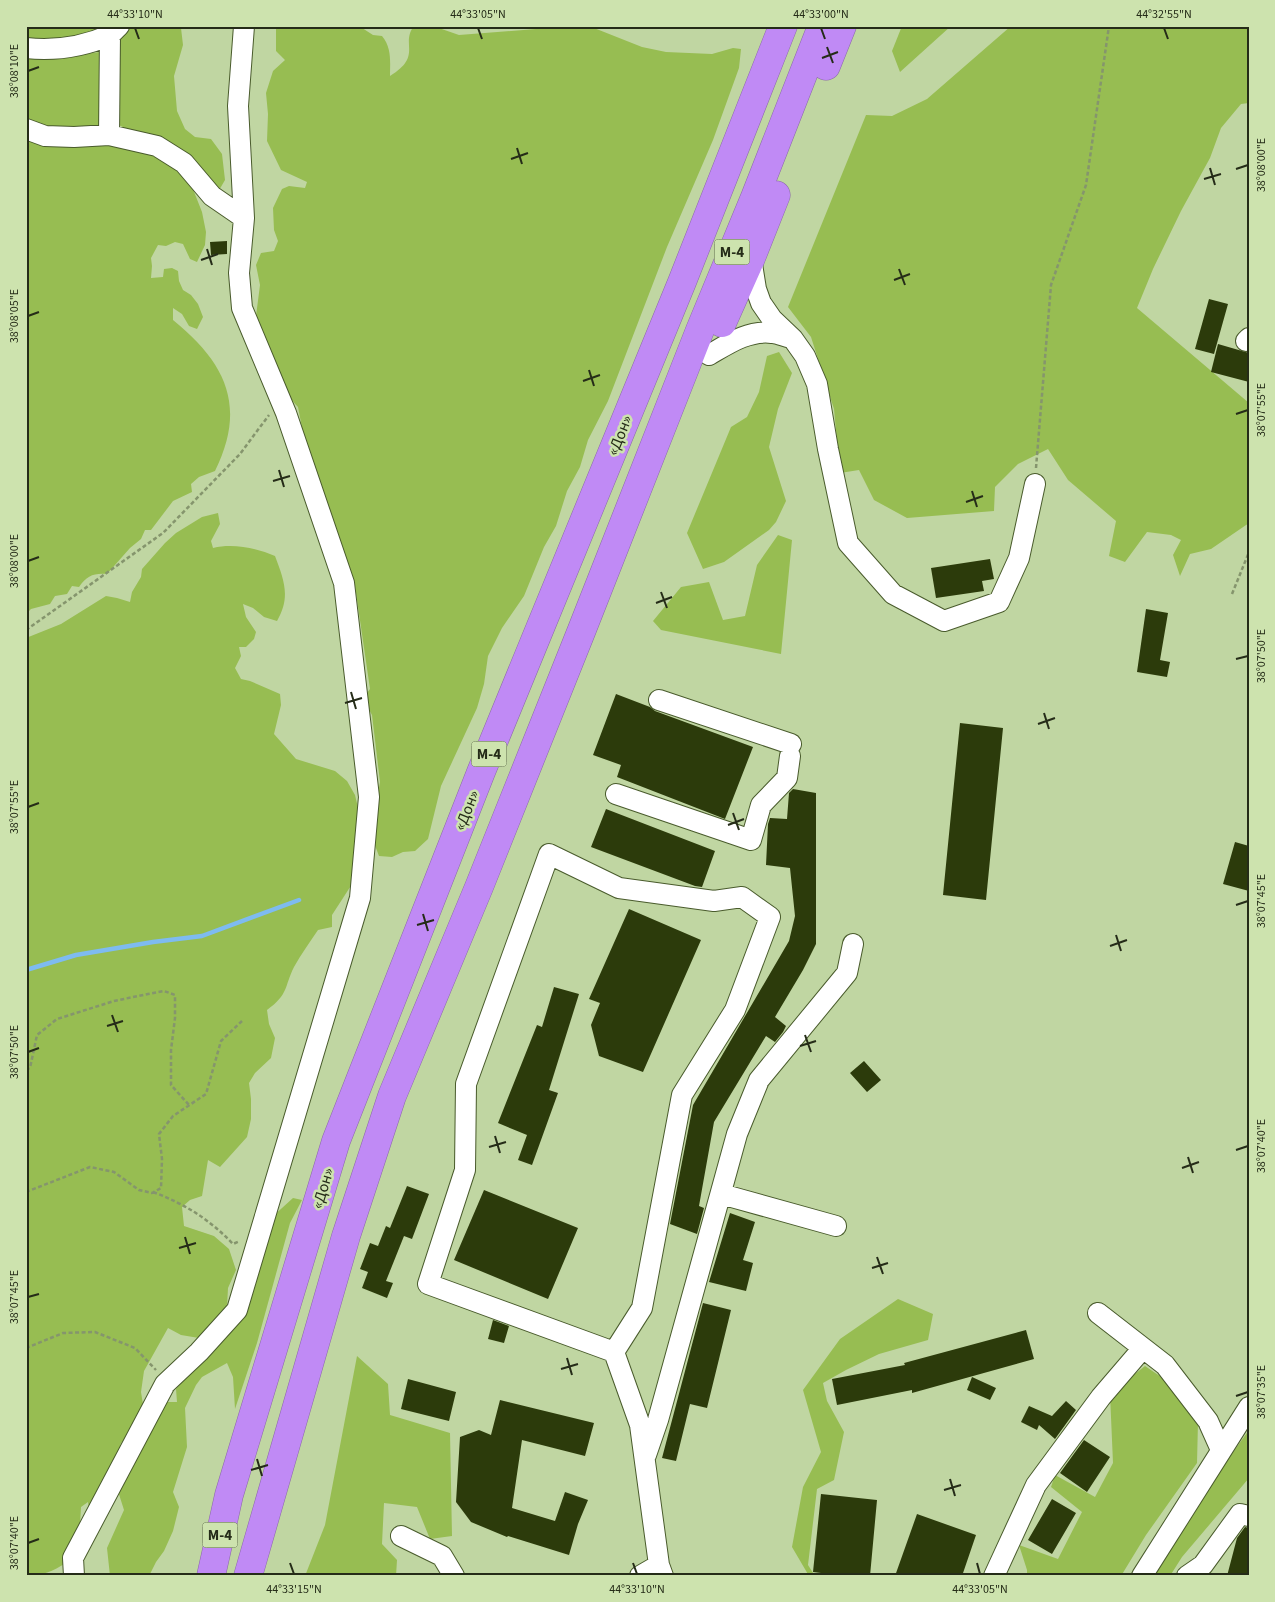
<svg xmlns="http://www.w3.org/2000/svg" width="1275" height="1602" font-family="'Source Sans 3',sans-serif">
<rect width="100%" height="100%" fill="#c0d6a2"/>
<path fill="#97bd52" d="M26,26H103L99,33L84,38L26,42Z
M129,26H178L181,28L183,45L174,76L177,111L185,129L195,137L211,139L222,154L225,180L218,192L130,131L119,125L116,39Z
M276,26H359L373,35L382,36C392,48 390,62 390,76C423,56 400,44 414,26H433L459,35L536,29L594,28L642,47L666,52L712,54L733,48L741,49L739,68L713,140L667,247L608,401L588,440L580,467L567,491L556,526L544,547L524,596L502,628L488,656L484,684L477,708L441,786L428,839L415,851L403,852L392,857L379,856L371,835L380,782L372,715L363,698L370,689L355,586L348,564L333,529L332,515L324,497L304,438L298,407C289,399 288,388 281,379L256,316L260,285L256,265L261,253L274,251L278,241L274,230L273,208L282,189L289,186L305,188L307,182L281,170L267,141L268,114L266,93L273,71L285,60L276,51Z
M902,26H951L900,72L892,51Z
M1011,26H1249V103L1241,104L1221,128L1210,158L1181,211L1153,269L1137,308L1249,403V523L1211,549L1190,554L1180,576L1173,555L1181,540L1171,535L1147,532L1125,562L1109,556L1116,521L1068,480L1048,449L1018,464L995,487L994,511L907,518L874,500L859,470L840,473L834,409L811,337L788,307L866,115L892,116L927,99Z
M100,52L101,129L26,125V54L78,55Z
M26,133L115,143L147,148L187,174L202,212L206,232L205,245L197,262L190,259L183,244L175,242L166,246L158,245L151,258L152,266L151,278L163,277L164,269L172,268L178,271L179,281L183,290L191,295L198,304L203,317L197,329L189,326L182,314L173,308V320C226,363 247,406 215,471L199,477L191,484L192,492L173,501L151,530H145L141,539L130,548L107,574C93,573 87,576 79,587L72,586L67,594L55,596L50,604L31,609L26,614Z
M779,352L792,373L778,409L769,447L786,501L776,522L769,530L724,562L703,569L687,533L731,427L747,417L759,392L767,356Z
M218,513L220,524L211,541L213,548C233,543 256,548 275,556C284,580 291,597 277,621L264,617L253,608L243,604L246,617L256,632L254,639L246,647H239L241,656L235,668L241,679L250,681L280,694L281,705L274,734L296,759L335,771L347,781L355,795L359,812L355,833L357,847L354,881L332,915V927L318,930C310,942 301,954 294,967C284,987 289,994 267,1010L269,1024L275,1038L271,1058L255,1073L249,1083L251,1099V1119L247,1137L220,1167L208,1160L202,1196L190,1200L182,1207L184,1226L214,1236L229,1249L236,1270L228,1288L227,1307L205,1339L181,1335L168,1328L144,1371L141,1392L145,1417L138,1428L121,1443L113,1470L90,1519L88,1502L81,1507L80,1525L66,1563C53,1571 42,1576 26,1576V638L61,624L106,596L117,598L130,602L132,592L141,577L142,569L165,543L176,533L202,517Z
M778,535L792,540L781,654L661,630L653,621L681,587L709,582L723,620L745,616L757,565Z
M293,1198L302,1200L290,1223L257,1343L235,1409L233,1377L227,1363L202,1377L196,1385L185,1408L187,1447L173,1492L179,1507L173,1531L164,1551L156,1562L149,1576H110L107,1548L124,1510L117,1488L166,1402H177L176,1389L187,1375L267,1240L272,1228L271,1218Z
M898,1299L933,1314L928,1340L879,1354L846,1370L823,1383L827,1401L844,1432L834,1480L817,1489L808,1565L815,1576H809L792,1547L803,1487L821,1452L803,1390L840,1339Z
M357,1356L388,1384L390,1415L450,1433L452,1536L430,1539L417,1507L384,1503L382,1544L397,1560L396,1576H305L325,1525Z
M1145,1366L1170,1383L1198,1422L1197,1463L1146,1535L1121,1576H1027V1570L1019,1545L1058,1559L1082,1512L1051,1487L1055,1475L1095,1497L1113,1463L1110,1394Z
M1249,1430V1478L1182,1557L1170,1576H1149L1165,1547Z"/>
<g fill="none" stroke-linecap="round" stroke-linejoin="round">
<path stroke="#7ebbf0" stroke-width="4.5" d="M26,970L76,955L153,942L202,936L299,900"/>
</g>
<path fill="#2c3b0b" d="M227,241V254L211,255L210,242Z
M1209,299L1228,304L1214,354L1195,349Z
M1218,344L1249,353V382L1211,372Z
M990,559L994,579L982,581L984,591L936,598L931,568Z
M1146,609L1168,613L1160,660L1170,662L1167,677L1137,672Z
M616,694L650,707L655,711L753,747L725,819L617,777L621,765L593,755Z
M960,723L1003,728L986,900L943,895Z
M793,789L816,793V944L803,970L775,1017L786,1026L783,1032L775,1042L766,1036L714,1122L699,1206L704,1208L697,1234L670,1224L693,1105L789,941L795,916L790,868L766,865L768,824L770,818L787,819L789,793Z
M606,809L715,851L702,887L695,886L591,847Z
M1235,842L1249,846V891L1223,884Z
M629,909L701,940L643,1072L599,1056L591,1025L600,1003L589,999Z
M554,987L579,994L549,1090L558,1093L532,1165L518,1160L527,1135L498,1123L537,1025L542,1027Z
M864,1061L881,1080L867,1092L850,1073Z
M407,1186L429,1194L412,1239L404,1236L386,1281L393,1283L387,1298L362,1288L368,1272L360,1269L370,1243L378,1246L386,1226L390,1228Z
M484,1190L578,1228L548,1299L454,1260Z
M730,1213L755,1222L743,1260L753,1263L746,1291L709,1282Z
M703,1303L731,1310L707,1408L690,1404L676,1461L662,1458Z
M493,1320L509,1326L504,1343L488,1339Z
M1026,1330L1034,1359L912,1393V1390L837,1405L832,1379L905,1365L904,1363Z
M972,1377L996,1388L990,1400L967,1390Z
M408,1379L456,1392L449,1421L401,1409Z
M500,1400L594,1423L585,1456L522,1440L512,1508L555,1521L565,1492L588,1500L578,1524L569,1555L508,1536L507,1537L471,1522L456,1502L460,1437L479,1430L491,1435Z
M1066,1401L1076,1410L1055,1439L1039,1425L1037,1430L1021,1422L1029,1406L1052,1416Z
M1084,1440L1110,1457L1087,1492L1060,1473Z
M821,1494L877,1500L870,1576H845L813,1572Z
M1052,1499L1076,1513L1052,1554L1028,1540Z
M917,1514L976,1535L962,1576H895Z
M1245,1527L1249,1528V1576H1227L1237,1538Z"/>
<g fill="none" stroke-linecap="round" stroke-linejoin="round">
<defs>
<path id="minor" d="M26,48C55,51 83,47 110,35
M26,129L45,136L74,137L109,135L157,146L184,163L212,196L244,218
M109,135L110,35L119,26
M751,258L756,289L761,303L772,319L793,339L805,356L817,384L828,449L848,543L893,594L944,621L999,602L1019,558L1035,484
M1246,341L1249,338
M709,355C728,344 748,330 772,333C778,333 785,337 791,338
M659,700L791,744
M616,794L751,840L761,805L787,778L790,756
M721,1194L836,1226
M1098,1313L1165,1365L1208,1421L1221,1450
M614,1352L428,1284L465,1170L466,1084L549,854L619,888L714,901L742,897L770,917L735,1010L682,1095L642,1308L614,1352L640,1425L659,1565L663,1576
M646,1455L658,1420L737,1134L759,1080L847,973L853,944
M401,1536L442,1556L454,1576
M74,1576L73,1558L165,1384L199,1352L237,1310L360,898L369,797L344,583L286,413L242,308L239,273L244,218L238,106L244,26
M640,1576L659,1565
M994,1576L1036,1485L1101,1397L1143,1348
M1142,1576L1249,1407
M1187,1576L1203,1565L1240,1514L1249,1516"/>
<path id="highway" d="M826,66L842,26
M722,323L751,258L776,195
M211,1576L229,1495L336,1141L481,772L682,282L783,26
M248,1576L346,1236L392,1096L479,887L581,632L700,330L755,197L822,26"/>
</defs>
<use href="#minor" stroke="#495b2c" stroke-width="22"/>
<use href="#highway" stroke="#8a69a8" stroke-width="29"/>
<path stroke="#85956d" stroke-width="2.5" stroke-dasharray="4 2.5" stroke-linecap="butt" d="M1036,468L1051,285L1086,185L1109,26
M1232,594L1249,552
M26,630L163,533L240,454L269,415
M26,1070L30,1068L37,1035L57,1019L114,1001L148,994L164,991L175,995V1018L171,1050V1085L189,1105
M26,1192L90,1167L114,1172L139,1190L152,1193L161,1188L162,1159L159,1134L173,1116L206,1094L221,1041L242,1021
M153,1192C185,1204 209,1219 233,1244L240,1241
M26,1348L63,1333L95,1332L135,1348L156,1370"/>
<use href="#minor" stroke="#fff" stroke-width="20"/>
<use href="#highway" stroke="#c08af5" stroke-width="28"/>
</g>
<path fill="none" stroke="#252c18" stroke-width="2" d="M135,28L139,39M478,28L482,39M821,28L825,39M1164,28L1168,39M827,47L833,63M822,58L838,52M28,71L39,67M517,148L522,164M511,159L528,153M1210,168L1215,185M1236,169L1248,165M1204,179L1221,174M207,249L212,265M201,260L218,254M899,269L905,285M894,280L910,274M28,316L39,312M589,370L594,386M583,381L600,375M1236,414L1248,410M279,470L284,487M273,481L290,476M972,491L977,507M966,502L983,496M28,561L39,557M661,592L667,608M656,603L672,597M1236,659L1248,656M351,692L356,709M345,703L362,698M1044,713L1049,729M1038,724L1055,718M28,807L39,803M733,813L739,830M728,825L744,819M1236,905L1248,901M423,914L428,931M417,925L434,920M1116,935L1121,951M1110,946L1127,940M112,1015L118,1032M107,1026L123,1021M805,1035L811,1052M800,1046L816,1041M28,1052L39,1048M495,1136L500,1153M489,1147L506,1142M1236,1150L1248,1146M1188,1157L1193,1173M1182,1168L1199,1162M185,1237L190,1254M179,1248L196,1243M877,1257L883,1274M872,1268L888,1263M28,1297L39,1294M567,1358L572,1375M561,1369L578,1364M1236,1396L1248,1392M257,1459L262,1476M251,1470L268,1465M950,1479L955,1496M944,1490L961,1485M28,1543L39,1539M290,1563L294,1574M633,1563L637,1574M977,1563L980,1574"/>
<g text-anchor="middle" stroke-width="5" stroke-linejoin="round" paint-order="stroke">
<g fill="#cde3ae" stroke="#576345" stroke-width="1">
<rect x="714.5" y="239.5" width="35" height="25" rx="4"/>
<rect x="471.5" y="741.5" width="35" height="25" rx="4"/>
<rect x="202.5" y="1522.5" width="35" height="25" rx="4"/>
</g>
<g font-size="15" font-weight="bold" fill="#252c18">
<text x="732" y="257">М-4</text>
<text x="489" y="759">М-4</text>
<text x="220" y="1540">М-4</text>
</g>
<g font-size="16" fill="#252c18" stroke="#cde3ae">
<text transform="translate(619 435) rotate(-68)" y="6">«Дон»</text>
<text transform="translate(466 810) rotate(-68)" y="6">«Дон»</text>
<text transform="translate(322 1188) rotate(-73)" y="6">«Дон»</text>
</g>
</g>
<rect width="1275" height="1602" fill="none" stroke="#cde3ae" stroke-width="55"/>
<rect x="28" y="28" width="1220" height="1546" fill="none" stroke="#252c18" stroke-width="2"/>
<g font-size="12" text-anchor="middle" fill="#252c18">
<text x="135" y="18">44°33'10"N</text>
<text x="478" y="18">44°33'05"N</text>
<text x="821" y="18">44°33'00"N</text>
<text x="1164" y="18">44°32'55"N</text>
<text transform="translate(14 71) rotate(-90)" y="4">38°08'10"E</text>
<text transform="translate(1261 165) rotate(-90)" y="4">38°08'00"E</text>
<text transform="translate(14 316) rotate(-90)" y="4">38°08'05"E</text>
<text transform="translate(1261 410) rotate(-90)" y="4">38°07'55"E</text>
<text transform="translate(14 561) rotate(-90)" y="4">38°08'00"E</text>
<text transform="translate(1261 656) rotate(-90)" y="4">38°07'50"E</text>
<text transform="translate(14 807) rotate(-90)" y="4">38°07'55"E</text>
<text transform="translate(1261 901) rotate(-90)" y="4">38°07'45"E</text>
<text transform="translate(14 1052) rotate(-90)" y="4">38°07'50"E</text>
<text transform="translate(1261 1146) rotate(-90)" y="4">38°07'40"E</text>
<text transform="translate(14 1297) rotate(-90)" y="4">38°07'45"E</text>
<text transform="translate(1261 1392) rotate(-90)" y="4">38°07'35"E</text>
<text transform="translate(14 1543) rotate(-90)" y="4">38°07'40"E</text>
<text x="294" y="1593">44°33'15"N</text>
<text x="637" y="1593">44°33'10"N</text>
<text x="980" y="1593">44°33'05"N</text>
</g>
</svg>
